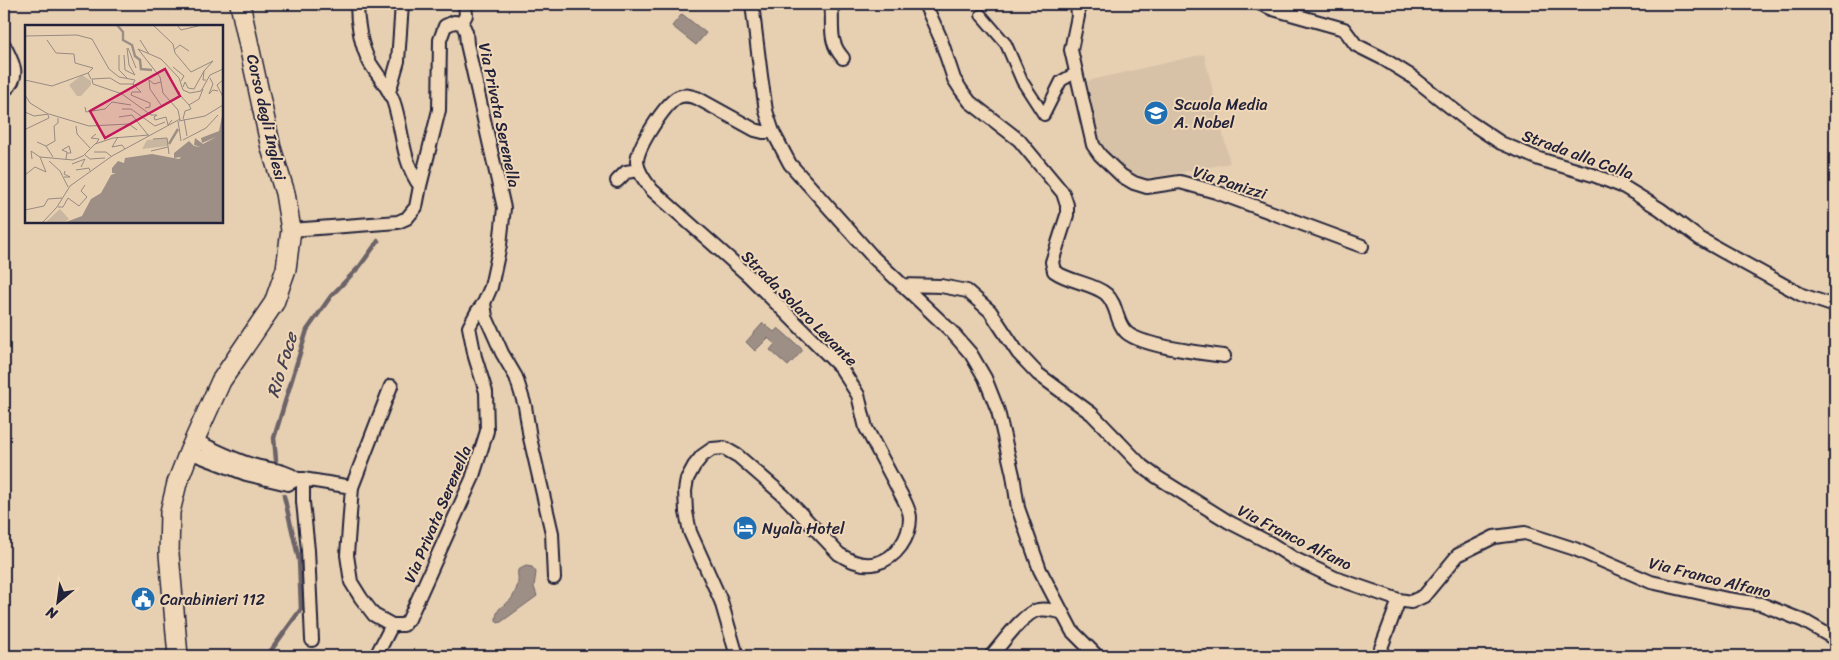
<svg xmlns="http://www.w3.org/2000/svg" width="1839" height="660" font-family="Sriracha,sans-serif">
<rect width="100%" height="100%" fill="#e7d0b2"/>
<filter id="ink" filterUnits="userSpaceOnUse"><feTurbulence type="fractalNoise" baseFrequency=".02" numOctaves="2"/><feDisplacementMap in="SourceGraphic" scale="10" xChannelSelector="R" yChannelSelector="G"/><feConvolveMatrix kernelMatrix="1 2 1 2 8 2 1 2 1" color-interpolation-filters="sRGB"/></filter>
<g filter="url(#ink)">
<path fill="#d7c2a8" d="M1204,54L1230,163L1163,176L1137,178L1116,164L1100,144L1087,81Z"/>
<path fill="#9e8f86" stroke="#6c6368" d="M682,14L706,33L696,45L672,26Z
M763,323L774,332L778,328L803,350L788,366L770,350L775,344L768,338L755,351L746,342Z
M526,566L532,567L536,572L534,587L537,596L501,622L498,623L496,621C496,605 505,607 512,598C514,595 518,586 518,582C519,577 517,575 518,570Z"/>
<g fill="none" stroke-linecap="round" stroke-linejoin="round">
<path stroke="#6c6368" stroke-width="4.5" d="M276,460L274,438L307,330L331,296L360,266L378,241
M267,656L301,609L299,560L284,496"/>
<defs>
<path id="pedestrian" d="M981,15L1006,44L1022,81L1044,115L1061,81L1077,72"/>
<path id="minor" d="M357,4C357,22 361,47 370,63C378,76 390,89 394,103C403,130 402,162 420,186
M752,4L761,76L766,111L773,132L790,164L873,257L951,331L971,354L985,378L998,411L1013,475L1018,508L1040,570L1072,631L1097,656
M831,4C834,26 827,40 843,58
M925,4L940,37L954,79L961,90L970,102L1019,140L1063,193L1067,205V215L1052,262L1054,271C1069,282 1093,283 1106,294C1118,305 1115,320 1125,331C1138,346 1202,353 1224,356
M1077,4L1078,16L1071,50L1093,145L1100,155L1122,176L1134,183L1147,187L1180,182L1216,192L1362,246
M1261,4L1273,9L1344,29L1356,45L1382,58L1411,76L1468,121L1501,143L1539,159L1593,175L1624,187L1660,209L1699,238L1722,251L1802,295L1835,306
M462,23L466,15L465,4
M4,45C13,63 22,76 4,91
M389,92L398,61L402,4
M617,181L626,172L639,170
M902,285L941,286L967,291L990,311L1018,353L1038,374L1092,414L1142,466L1157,477L1229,522L1270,543L1293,558L1335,578L1399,600L1411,602L1424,596L1458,555L1494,537L1525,533L1575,549L1651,582L1727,599L1761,604L1804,621L1835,639
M484,303L486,317L502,353L516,377L525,406L530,438L552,533L554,578
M194,440C213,449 232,459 252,465C268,470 284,469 297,479
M189,452L246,474L288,484L297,479H303L352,487L347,555L351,582L361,598L374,615L392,625H404L409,619L472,479L487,431L486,392L475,357L469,327L477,312L484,303L491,287L500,245L504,208L467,44L466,32L462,23L454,22L445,26L440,40L439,110L420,186L416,207L407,218L398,222L291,230
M303,479V502L308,550L312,640
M352,487L391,386
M376,656L392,625
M737,656L721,601L690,532L686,512L685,491L687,479L694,466L702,456L712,449L724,448L738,456L783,495L839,554C850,561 864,567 877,563C896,558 910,538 910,518C910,512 907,506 904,500L866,428L858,395L841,368L749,276L652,190C646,182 638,173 637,162C637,147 665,104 678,97C685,94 691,96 697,98L755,130L763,132H773
M991,656C1002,644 1023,613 1038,610C1046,608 1053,611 1061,612
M1378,656L1399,600"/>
<path id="secondary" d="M178,656L169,554L170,512L177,483L189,452L221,381L274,303L286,269L291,230L285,193L271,148L240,4"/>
</defs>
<use href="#pedestrian" stroke="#22223b" stroke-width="14"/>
<use href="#minor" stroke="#22223b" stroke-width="16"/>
<use href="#secondary" stroke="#22223b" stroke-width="22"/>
<use href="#pedestrian" stroke="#efd7b7" stroke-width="10"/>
<use href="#minor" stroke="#efd7b7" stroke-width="12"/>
<use href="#secondary" stroke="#efd7b7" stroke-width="19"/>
</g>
</g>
<defs>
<symbol id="school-disc" viewBox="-11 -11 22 22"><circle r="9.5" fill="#1f6fb2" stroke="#efd7b7"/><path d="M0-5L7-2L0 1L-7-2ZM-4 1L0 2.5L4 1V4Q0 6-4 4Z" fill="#fff"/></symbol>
<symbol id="hotel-disc" viewBox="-11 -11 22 22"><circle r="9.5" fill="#1f6fb2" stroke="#efd7b7"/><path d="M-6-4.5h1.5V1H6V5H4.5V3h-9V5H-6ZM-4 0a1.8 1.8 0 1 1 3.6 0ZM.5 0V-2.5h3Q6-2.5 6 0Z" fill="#fff"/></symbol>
<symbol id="civic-disc" viewBox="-11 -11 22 22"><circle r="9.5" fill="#1f6fb2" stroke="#efd7b7"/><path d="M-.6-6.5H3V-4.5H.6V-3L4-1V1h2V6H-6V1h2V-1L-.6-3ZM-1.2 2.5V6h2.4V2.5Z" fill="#fff"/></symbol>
</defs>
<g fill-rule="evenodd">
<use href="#school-disc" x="1142" y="99" width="28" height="28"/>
<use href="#hotel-disc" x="731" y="514" width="28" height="28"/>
<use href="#civic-disc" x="129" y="585" width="28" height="28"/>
</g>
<g text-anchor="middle" stroke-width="4" stroke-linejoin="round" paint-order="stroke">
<g font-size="16" fill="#22223b" stroke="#efd7b7" text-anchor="start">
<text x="1174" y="110">Scuola Media<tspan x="1174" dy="18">A. Nobel</tspan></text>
<text x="762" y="534">Nyala Hotel</text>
<text x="160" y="605">Carabinieri 112</text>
</g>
<g font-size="16" fill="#22223b" stroke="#efd7b7">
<text transform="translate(500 115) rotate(78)" y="6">Via Privata Serenella</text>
<text transform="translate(267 117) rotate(77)" y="6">Corso degli Inglesi</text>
<text transform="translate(1578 154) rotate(20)" y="6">Strada alla Colla</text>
<text transform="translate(1230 182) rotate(18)" y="6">Via Panizzi</text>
<text transform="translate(800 308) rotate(45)" y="6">Strada Solaro Levante</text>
<text transform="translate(437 514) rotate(-67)" y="6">Via Privata Serenella</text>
<text transform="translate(1295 537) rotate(27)" y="6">Via Franco Alfano</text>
<text transform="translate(1710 577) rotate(14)" y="6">Via Franco Alfano</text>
</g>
<g font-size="18" font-style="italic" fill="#474352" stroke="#efd7b7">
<text transform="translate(282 365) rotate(-73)" y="6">Rio Foce</text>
</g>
</g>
<g transform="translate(25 25)">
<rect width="198" height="198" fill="#e7d0b2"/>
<path d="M142,113L143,121L117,124L122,115Z" fill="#c9b6a0"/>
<path d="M35,184L44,194L40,197H21Z" fill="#c9b6a0"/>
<path d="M57,50L66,56V60L56,71H52L44,60Z" fill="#c9b6a0"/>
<path d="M197,91V197H41L57,191L66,174L76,168L86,150L91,148H87V143L93,136L99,138L100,133L127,129L154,134L156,132L149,133V128L164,116L169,121L176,122L169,120L170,113L178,119L191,112L177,118L176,113L194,106Z" fill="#9e8f86"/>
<path fill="none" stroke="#9e8f86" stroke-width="2.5" d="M92,0L98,7V15L107,20L110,31L115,35L116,44L127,45M144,119L153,104"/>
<path fill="none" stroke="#988a82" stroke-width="1" d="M128,0L148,19L150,28L166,47L188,36L179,46L178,55H181M152,0L156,5L177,0M0,11L52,10L67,14L84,44L94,52L110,55L108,59M22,15L31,28L49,29L50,38L68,43L63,48M115,15L124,29M103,23L111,43M149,25L155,20L164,26M94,30V45L102,53M99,30L100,45M148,42L159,51L156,56M100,45L110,50L104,40L102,23M185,53L188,59L184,69L188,65L193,66M0,55L27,61L63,48L66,54M198,55L192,60L198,72M158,62L160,57L163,63L169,64L179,46M155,67L153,68L164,80M0,70L5,78L23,89M136,80L125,64L124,55L129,59L136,57M60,82L61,87L80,84L87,77L106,80M120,83L125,82V78L106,70L107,67H116L108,59H95L85,53L67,54L68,59L97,69L126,90H132L129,92L130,95L141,92L143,100L147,95M97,84H106L130,101L140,97M0,87L9,91L24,89L64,101L104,99L112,105M94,92L107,90L123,110M158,94L160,86L166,84L164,80L174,74L178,64M159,94L162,111M155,95L153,85L138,68L135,52L113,24L136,34L154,53L158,65L165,68L176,66L185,50L198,44M153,96L156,116M154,96L180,91L198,80M51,101L52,109L65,123M1,104L24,93L23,90M71,109L66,113L74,114L71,119M93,112L87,122L97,120L100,124M128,114L142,113L144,129M158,115L181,103L193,90M12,117L21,121L28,132M21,121L30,116L29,101L33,98V93M126,126L143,122M69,127H81L86,131M60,130L65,134L80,133M7,134L6,126L15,132M41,134L42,127L37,125L44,121L46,128H42M24,136L35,146L43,162M47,139L60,134L56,142M51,145L64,143L65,146M0,150L10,142L21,147L15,132L48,135L58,131L70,119L88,113L124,110M39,152H45L39,149L40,146M33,182H38L43,173L54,181L62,172L56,166L60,160M0,185L19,181L23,174L37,173M18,197L32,182L45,161L87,131L155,94"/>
<path fill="#c2185b" fill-opacity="0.15" stroke="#c2185b" stroke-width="2.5" d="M140,44L155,71L80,113L65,86Z"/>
<rect width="198" height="198" fill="none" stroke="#22223b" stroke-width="2.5"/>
</g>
<rect width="1839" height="660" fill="none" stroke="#efd7b7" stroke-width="20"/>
<rect x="10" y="10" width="1819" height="640" fill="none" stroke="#22223b" stroke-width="2" filter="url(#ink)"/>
<g transform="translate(58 602) rotate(209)" stroke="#efd7b7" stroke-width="4" paint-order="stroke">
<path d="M0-4L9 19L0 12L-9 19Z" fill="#22223b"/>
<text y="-8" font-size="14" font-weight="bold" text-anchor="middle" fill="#22223b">N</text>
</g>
</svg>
